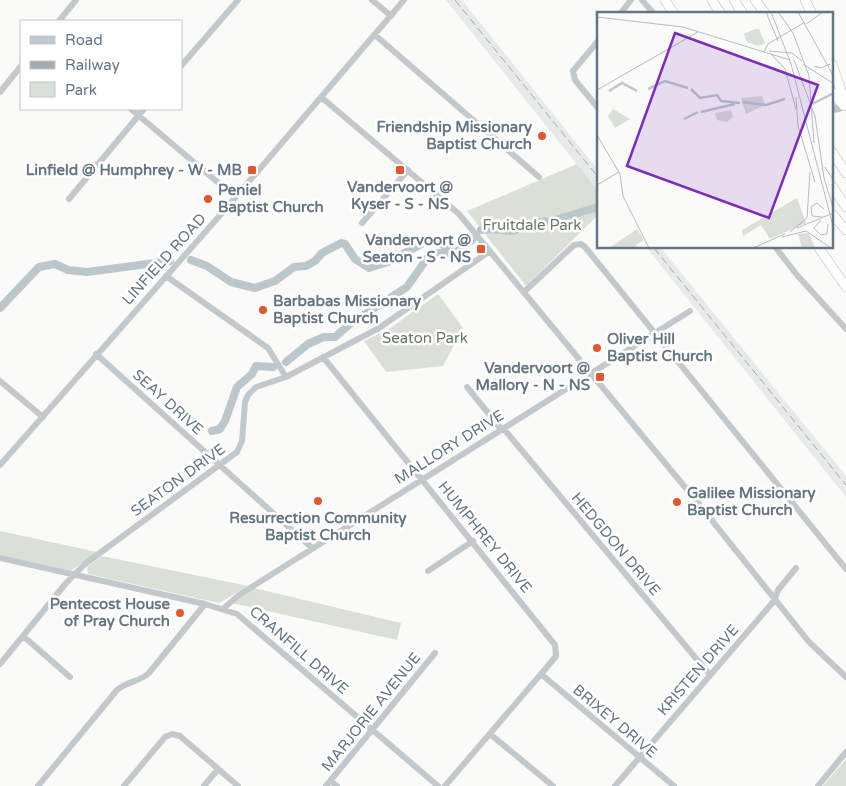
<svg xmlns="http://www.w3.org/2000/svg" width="846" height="786" font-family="'Varela Round',sans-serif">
<rect width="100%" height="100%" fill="#fafaf8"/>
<path fill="#e8e9e9" d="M446,0H462L598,170V191Z
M647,248H661L846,476V497Z"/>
<path fill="#dadfd7" d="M577,164L598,191V215L526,286L467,211Z
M438,294L463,328L443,366L386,372L364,341L389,329Z
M0,531L97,552L71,571L0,555Z
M102,556L248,586L219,603L88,574L87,567Z
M254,588L401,623L397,640L232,603Z
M846,759V786H823Z"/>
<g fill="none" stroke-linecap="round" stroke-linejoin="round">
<path stroke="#bbc7cb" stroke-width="8" d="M832,109L839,108
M481,230L491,229L513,231L531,223L552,221L598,207
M191,260L207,266L231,282L255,288L275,281L294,267L306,266L315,261L322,253L341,243L345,244L355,259L369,268L388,262L427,241H437L455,253L472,240
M0,308L39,267L55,264L68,270L87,272L170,261
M286,362L308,344L324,337H335L351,323L407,287L431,253H455
M212,431L220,429L225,421L237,387L252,374L256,366L273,367"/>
<defs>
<path id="highway" d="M665,0L674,14
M712,0L721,14
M734,0L743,14
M755,0L766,14
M805,0L812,14
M832,64L846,105
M832,92L844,106
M832,152L846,173
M832,186L846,207
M832,214L846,230
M819,248L846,287"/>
</defs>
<use href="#highway" stroke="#b4b9bd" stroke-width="10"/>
<path stroke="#c3c8cc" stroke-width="6" d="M372,0L391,16
M642,0L654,14
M620,14L631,0
M59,21L76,0
M375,35L539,177
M598,41L573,71L575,80L598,108
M181,66L238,0
M0,92L21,66
M321,97L459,214L694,498L809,642L846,677
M131,109L235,197
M69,199L144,109
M362,223L408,170
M776,248L797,275L846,329
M166,276L268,348L286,377
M524,292L574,245L581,244L585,247L846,569
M96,354L312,548
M323,357L555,645L556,656L547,667L445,786
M0,381L43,417
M467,387L501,429
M503,428L710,675
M0,465L222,213L404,0
M0,558L205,604L237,614L438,786
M428,571L473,541
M224,608L239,595L690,311
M23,636L70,677
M0,664L67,582L85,564L237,452L242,441L245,402L248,395L256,387L286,377L379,328L490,251
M541,674L674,786
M490,734L553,786
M331,781L337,786
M38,786L117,690C127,681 140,682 149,673L205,604
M124,786L165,737L172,734L180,736L238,786
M204,786L218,769
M326,786L435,653
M615,786L774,601L778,590L796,568
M818,786L846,752"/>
<use href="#highway" stroke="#fff" stroke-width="9"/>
<path stroke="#a2aab0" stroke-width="1" stroke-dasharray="8 4" stroke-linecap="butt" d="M455,0L598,177
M654,248L846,485"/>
</g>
<g fill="#e4572e" stroke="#fff" stroke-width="2">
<circle cx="542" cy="136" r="5"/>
<rect x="247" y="165" width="10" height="10" rx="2.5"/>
<rect x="395" y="165" width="10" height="10" rx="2.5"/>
<circle cx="208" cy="199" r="5"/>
<rect x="476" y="244" width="10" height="10" rx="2.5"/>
<circle cx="263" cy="310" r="5"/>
<circle cx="597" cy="348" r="5"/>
<rect x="595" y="372" width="10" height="10" rx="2.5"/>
<circle cx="318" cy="501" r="5"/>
<circle cx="677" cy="502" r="5"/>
<circle cx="180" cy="613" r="5"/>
</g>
<g text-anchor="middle" stroke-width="5" stroke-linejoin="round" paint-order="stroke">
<g font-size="15" font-weight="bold" fill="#657683" stroke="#fff" text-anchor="end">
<text x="532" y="132">Friendship Missionary<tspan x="532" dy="17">Baptist Church</tspan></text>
<text x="242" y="175">Linfield @ Humphrey - W - MB</text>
<text x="400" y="192" text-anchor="middle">Vandervoort @<tspan x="400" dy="17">Kyser - S - NS</tspan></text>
<text x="218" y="195" text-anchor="start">Peniel<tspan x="218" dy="17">Baptist Church</tspan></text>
<text x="471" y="245">Vandervoort @<tspan x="471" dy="17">Seaton - S - NS</tspan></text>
<text x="273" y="306" text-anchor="start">Barbabas Missionary<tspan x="273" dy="17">Baptist Church</tspan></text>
<text x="607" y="344" text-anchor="start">Oliver Hill<tspan x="607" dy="17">Baptist Church</tspan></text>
<text x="590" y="373">Vandervoort @<tspan x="590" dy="17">Mallory - N - NS</tspan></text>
<text x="687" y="498" text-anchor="start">Galilee Missionary<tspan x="687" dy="17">Baptist Church</tspan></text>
<text x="318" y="523" text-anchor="middle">Resurrection Community<tspan x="318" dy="17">Baptist Church</tspan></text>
<text x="170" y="609">Pentecost House<tspan x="170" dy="17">of Pray Church</tspan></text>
</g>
<g font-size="15" fill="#687a64" stroke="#fff">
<text x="532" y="230">Fruitdale Park</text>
<text x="425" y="343">Seaton Park</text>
</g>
<g font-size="15" fill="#657683" stroke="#fff">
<text transform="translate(164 259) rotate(-48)" y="5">LINFIELD ROAD</text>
<text transform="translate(168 402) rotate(42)" y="5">SEAY DRIVE</text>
<text transform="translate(449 447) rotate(-32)" y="5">MALLORY DRIVE</text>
<text transform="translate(178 480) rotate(-36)" y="5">SEATON DRIVE</text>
<text transform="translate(485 537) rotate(51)" y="5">HUMPHREY DRIVE</text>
<text transform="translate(616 544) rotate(50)" y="5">HEDGDON DRIVE</text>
<text transform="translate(299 650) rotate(41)" y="5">CRANFILL DRIVE</text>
<text transform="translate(698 670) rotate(-49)" y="5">KRISTEN DRIVE</text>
<text transform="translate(371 712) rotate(-51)" y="5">MARJORIE AVENUE</text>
<text transform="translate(615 721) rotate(40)" y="5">BRIXEY DRIVE</text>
</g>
</g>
<g transform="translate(597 12)">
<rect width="236" height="236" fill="#fafaf8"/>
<path d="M158,17H162L168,31L161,34L150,30L147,22ZM165,84L168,93L149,102L144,86ZM16,97L33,107L18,116L11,104ZM134,98L136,105L130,110L120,108L118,101ZM200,186L209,211L173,227L164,213L146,224L145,218ZM40,217L47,228L39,233L41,236H12ZM212,221L218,236H205L201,222Z" fill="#dadfd7"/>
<path fill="none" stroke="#bbc7cb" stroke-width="2.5" d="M51,77L68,69L91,76M94,77L103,86L120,83L124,89L143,91M12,79L25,71L40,79M145,90L169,93L188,87M215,92L237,81M104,100L138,92M87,107L101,100"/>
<path fill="none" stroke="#b5bdc2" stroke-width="1" d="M169,0L181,29M174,0L194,52L237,218M181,0L196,21L212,64L217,131M201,0L237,65M0,5L86,15L193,48M209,12L226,0M172,39L195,41L205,49M167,40L171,32L208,10M174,42L188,57L199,97M197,48L218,104L227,166L237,199M206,52L237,72M217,54L224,56L233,52M0,78L101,20M199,85L201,114L218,170M0,123L23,162L26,184L52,236M228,155L237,169M0,173L22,160M225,205L215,204L214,195L220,191L227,197M224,208L217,216L224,223L230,222L231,212M200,216L236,201M193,220L210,206L213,160M185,225L209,219L234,236M156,236L188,222"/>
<path fill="#7b2cbf" fill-opacity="0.15" stroke="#7b2cbf" stroke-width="2.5" d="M78,21L221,73L172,206L30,154Z"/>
<rect width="236" height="236" fill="none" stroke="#657683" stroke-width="2.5"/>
</g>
<rect x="20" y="20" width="162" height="90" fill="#ffffff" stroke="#c1c8cd"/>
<rect x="30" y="36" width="25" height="8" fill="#c3c8cc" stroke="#c1c8cd"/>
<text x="65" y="45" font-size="15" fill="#657683">Road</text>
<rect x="30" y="61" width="25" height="8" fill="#a2aab0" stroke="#c1c8cd"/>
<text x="65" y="70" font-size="15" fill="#657683">Railway</text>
<rect x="30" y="82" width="25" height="15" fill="#dadfd7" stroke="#c1c8cd"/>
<text x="65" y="95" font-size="15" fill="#657683">Park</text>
</svg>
